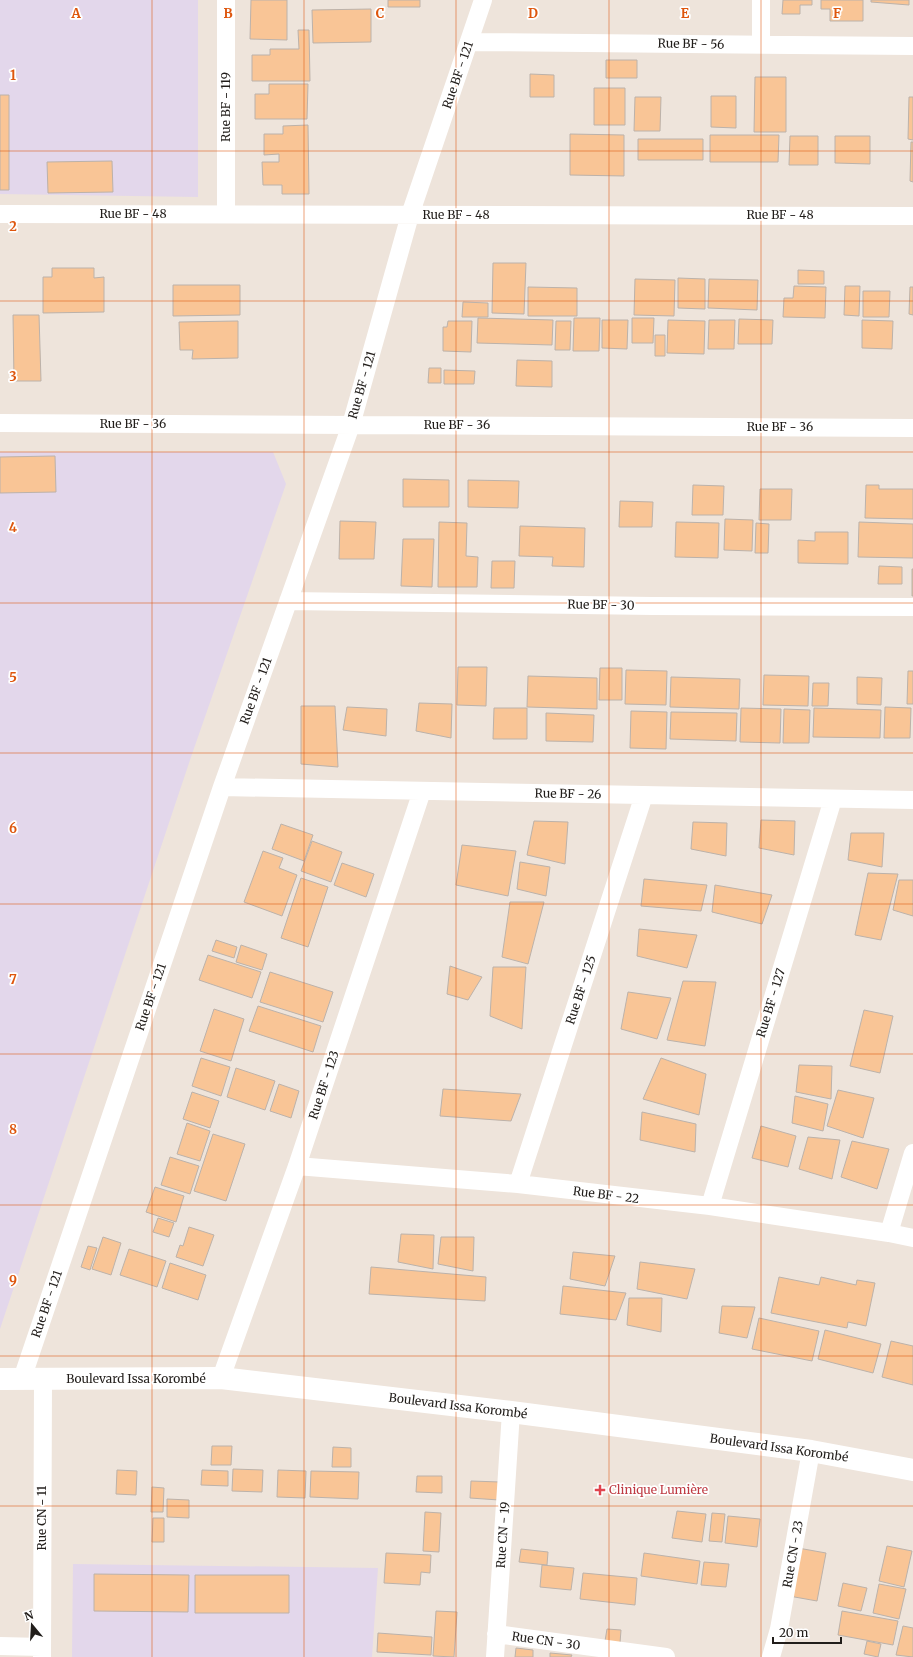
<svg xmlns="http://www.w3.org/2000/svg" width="913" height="1657" font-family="Merriweather,serif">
<rect width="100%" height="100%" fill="#eee4db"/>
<path fill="#e3d7eb" d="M0,0H198V197L0,194Z
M0,452H273L286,484L191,757L0,1329Z
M73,1564L378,1568L372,1657H72Z"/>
<path fill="#f9c596" stroke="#bcb2aa" d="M251,0H287V40L250,39Z
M388,0H420V7H388Z
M783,0H812V5H800V14H782Z
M821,0H863V21H830V9H821Z
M871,0H909V5L871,2Z
M371,9V42L313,43L312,10Z
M298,30H309L310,81H252V55H270V49H299Z
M606,60H637V78H606Z
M530,74L554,75V97H530Z
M755,77H786V132H754Z
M269,84H308L307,119H255V94H269Z
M594,88H625V125H594Z
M0,95H9V190H0Z
M711,96H736V128L711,127Z
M635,97H661L660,131H634Z
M909,97H913V140L908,139Z
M308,125L309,194H282V185H263L262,162H279V154L264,155V134H283V126Z
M570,134L624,135V176L570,175Z
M710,135H779L778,162H710Z
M790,136H818V165H789Z
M835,136H870V164L835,163Z
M638,139H703V160H638Z
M911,142H913V182L910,181Z
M112,161L113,192L48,193L47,162Z
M493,263H526L524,314L492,313Z
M52,268H94V278L104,277V312L43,313V277H52Z
M798,270L824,271V284H798Z
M678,278L705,279V309L678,308Z
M635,279L675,280L674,316L634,315Z
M709,279L758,280L757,310L708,308Z
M173,285H240V315L173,316Z
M794,286L826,287L825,318L783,317L784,298H793Z
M845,286H860L859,316L844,315Z
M528,287L577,288V316H528Z
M910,287H913V315L909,314Z
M863,291H890L889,317H863Z
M463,302L488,303V317H462Z
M13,315H39L41,381H14Z
M478,318L553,320L552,345L477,343Z
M574,318H600L599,351H573Z
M632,318H654L653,343H632Z
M739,319L773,320L772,344H738Z
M602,320H628L627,349L602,348Z
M668,320L705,321L704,354L667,353Z
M709,320H735L734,349H708Z
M862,320L893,321L892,349L862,348Z
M238,321V358L192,359L193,350H180L179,322Z
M448,321H472L471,352L443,351V327H447Z
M556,321H571L570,350H555Z
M655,335H665V356H655Z
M517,360L552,361V387L516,386Z
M429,368H441V383H428Z
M444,370L475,371L474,384H444Z
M55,456L56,492L0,493V457Z
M403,479L449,480V507H403Z
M468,480L519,481L518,508L468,507Z
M693,485L724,486L723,515H692Z
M866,485H879V489H913V519L865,518Z
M760,489H792L791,520H759Z
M620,501L653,502L652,527H619Z
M725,519L753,520L752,551L724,550Z
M340,521L376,522L374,559H339Z
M439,522L467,523L466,556L478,557L477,587H438Z
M676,522L719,523L718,558L675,557Z
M859,522L913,524V558L858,557Z
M756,523L769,524L768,553H755Z
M520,526L585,528L584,567L552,566L553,557L519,556Z
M815,532H848V564L798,563V540L815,541Z
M403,539H434L432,587L401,586Z
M492,561H515L514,588H491Z
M879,566L902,567V584H878Z
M912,569H913V596H912Z
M458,667H487L486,706L457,705Z
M600,668H622V700H599Z
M626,670L667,671L666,705L625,704Z
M908,671H913V704H907Z
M764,675L809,676L808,706L763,705Z
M528,676L597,678V709L527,707Z
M671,677L740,679L739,709L670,707Z
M857,677L882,678L881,705L857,704Z
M813,683H829L828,706H812Z
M419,703L452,704L451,738L416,731Z
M301,706H335L338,767L301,764Z
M347,707L387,709L386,736L343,730Z
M885,707L911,708L910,738H884Z
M494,708H527V739H493Z
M741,708L781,709L780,743L740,742Z
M814,708L881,710L880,738L813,737Z
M784,709L810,710L809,743H783Z
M631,711L667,712L666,749L630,748Z
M671,712L737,713L736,741L670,739Z
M546,713L594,715L593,742L546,741Z
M761,820L795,821L794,855L759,848Z
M534,821L568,822L565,864L527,855Z
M693,822L727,823L726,856L691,849Z
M281,824L313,835L304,861L272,849Z
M851,833H884L882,867L848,860Z
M312,841L342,852L331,882L301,871Z
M462,845L516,851L508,896L456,885Z
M263,851L283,858L279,868L297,875L282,916L244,902Z
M520,862L550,867L546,896L517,889Z
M342,863L374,874L366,897L334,885Z
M868,873L898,874L881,940L855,935Z
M301,878L328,887L308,947L281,938Z
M644,879L707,885L701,911L641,906Z
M899,880H913V916L893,910Z
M715,885L772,895L762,924L712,912Z
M510,902H544L528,964L502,957Z
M639,929L697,935L687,968L637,956Z
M216,940L237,947L234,958L212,951Z
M241,945L267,954L262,970L236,962Z
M208,955L261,972L252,998L199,980Z
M450,966L482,977L468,1000L447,994Z
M493,967H526L522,1029L490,1016Z
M270,972L333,992L323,1022L260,1002Z
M683,981L716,982L705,1046L667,1040Z
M628,992L671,998L657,1039L621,1029Z
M258,1006L321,1026L313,1052L249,1031Z
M214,1009L244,1019L231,1061L200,1051Z
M864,1010L893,1016L880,1073L850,1066Z
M201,1058L230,1067L221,1096L192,1086Z
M661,1058L706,1074L699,1115L643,1099Z
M799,1065L832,1066L831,1099L796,1092Z
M236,1068L275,1081L265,1110L227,1097Z
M279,1084L299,1091L291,1118L270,1111Z
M443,1089L521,1094L511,1121L440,1116Z
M838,1090L874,1098L863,1138L827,1126Z
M192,1092L219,1101L210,1128L183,1119Z
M795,1096L828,1104L823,1131L792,1123Z
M642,1112L696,1124L695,1152L640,1140Z
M187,1123L210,1131L200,1161L177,1154Z
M761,1126L796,1136L788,1167L752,1158Z
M213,1134L245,1144L226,1201L194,1191Z
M808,1137L840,1140L832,1179L799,1169Z
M852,1141L889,1149L877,1189L841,1177Z
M170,1157L199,1166L190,1194L161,1185Z
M155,1187L184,1196L176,1222L146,1212Z
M158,1218L174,1223L169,1237L153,1232Z
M189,1227L214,1235L203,1266L176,1257L180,1245L183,1246Z
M401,1234L434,1235L433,1269L398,1262Z
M103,1237L121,1243L111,1275L92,1269Z
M441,1237H474L473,1271L438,1264Z
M88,1246L97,1248L90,1270L81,1267Z
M129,1249L166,1261L157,1287L120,1275Z
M573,1252L615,1256L605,1286L570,1279Z
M640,1262L695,1269L687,1299L637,1289Z
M170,1263L206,1275L198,1300L162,1288Z
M371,1267L486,1277L485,1301L369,1294Z
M779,1277L819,1285L821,1277L856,1285L857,1280L875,1283L866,1326L848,1322L847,1328L771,1313Z
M563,1286L626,1293L616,1320L560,1314Z
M629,1298H662L661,1332L627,1325Z
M722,1306L755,1307L747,1338L719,1333Z
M759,1318L819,1331L812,1361L752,1349Z
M825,1330L881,1344L873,1373L818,1359Z
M891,1341L913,1346V1385L882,1377Z
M212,1446H232L231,1465H211Z
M333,1447L351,1448V1467H332Z
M233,1469L263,1470L262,1492L232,1491Z
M117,1470L137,1471L136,1495L116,1494Z
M202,1470L228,1471V1486L201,1485Z
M278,1470L306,1471L305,1498L277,1497Z
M311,1471L359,1472L358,1499L310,1497Z
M417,1476H442V1493L416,1492Z
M471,1481L500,1482L499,1500L470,1498Z
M152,1487L164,1488L163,1512H151Z
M167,1499L189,1500V1518L167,1517Z
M677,1511L706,1514L702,1542L672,1538Z
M425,1512L441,1513L439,1552L423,1551Z
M712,1513L725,1514L722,1542L709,1541Z
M728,1516L760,1519L757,1547L725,1543Z
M153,1518H164V1542H152Z
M887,1546L912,1551L904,1587L879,1581Z
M798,1548L826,1553L817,1601L789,1596Z
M521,1549L548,1552L547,1565L519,1562Z
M386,1553L431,1555L430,1573L421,1572L420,1585L384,1583Z
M644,1553L700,1561L697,1584L641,1576Z
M704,1562L729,1564L726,1587L701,1585Z
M542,1565L574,1568L571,1590L540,1587Z
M583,1573L637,1578L635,1605L580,1599Z
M94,1574L189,1575L188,1612L94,1611Z
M195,1575H289V1613H195Z
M843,1583L867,1588L861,1611L838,1606Z
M879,1584L906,1589L899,1619L873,1613Z
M436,1611L457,1612L454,1657L433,1656Z
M842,1611L898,1621L893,1645L838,1635Z
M903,1626L913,1628V1657L896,1655Z
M607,1629L621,1630L620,1643L605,1641Z
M378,1633L432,1637L431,1655L377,1652Z
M867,1641L881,1644L878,1657L864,1654Z
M516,1648L533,1650V1657H515Z
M550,1653L572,1655L571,1657H550Z"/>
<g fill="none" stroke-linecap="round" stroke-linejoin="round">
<path stroke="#fff" stroke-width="18" d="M469,42L913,46
M761,44V0
M0,214L913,216
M226,214V0
M0,423L913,428
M288,601L653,606L913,607
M222,787L913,800
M297,1166L518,1184L710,1206L889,1233L913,1238
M518,1184L644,795
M710,1206L833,799
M889,1233L913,1153
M221,1378L297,1166L422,791
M22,1379L222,787L351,425L410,215L483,0
M496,1634L666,1657
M0,1646L42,1647
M42,1657L43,1379
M495,1657L511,1412
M771,1657L779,1629L811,1451"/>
<path stroke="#fff" stroke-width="22" d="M0,1379L221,1378L511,1412L811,1451L913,1470"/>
</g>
<path fill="none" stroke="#de560d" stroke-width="1" stroke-opacity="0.55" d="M152,0V1657M304,0V1657M456,0V1657M609,0V1657M761,0V1657M0,151H913M0,301H913M0,452H913M0,603H913M0,753H913M0,904H913M0,1054H913M0,1205H913M0,1356H913M0,1506H913"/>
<path fill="#e0444e" stroke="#fff" stroke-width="1.5" d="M598 1484h4v4h4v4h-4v4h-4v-4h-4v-4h4z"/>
<g text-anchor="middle" stroke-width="3.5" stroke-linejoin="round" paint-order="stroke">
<g font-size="12" fill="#211d1a" stroke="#fff">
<text transform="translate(691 44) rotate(1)" y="4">Rue BF - 56</text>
<text transform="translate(458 75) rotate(-71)" y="4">Rue BF - 121</text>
<text transform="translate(226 107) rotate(-90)" y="4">Rue BF - 119</text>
<text x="133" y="218">Rue BF - 48</text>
<text x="456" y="219">Rue BF - 48</text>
<text x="780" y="219">Rue BF - 48</text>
<text transform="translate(362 385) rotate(-74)" y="4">Rue BF - 121</text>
<text x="133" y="428">Rue BF - 36</text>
<text x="457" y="429">Rue BF - 36</text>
<text x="780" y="431">Rue BF - 36</text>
<text transform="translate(601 605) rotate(1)" y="4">Rue BF - 30</text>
<text transform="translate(256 691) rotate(-70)" y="4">Rue BF - 121</text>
<text transform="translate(568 794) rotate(1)" y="4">Rue BF - 26</text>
<text transform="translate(581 990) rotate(-72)" y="4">Rue BF - 125</text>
<text transform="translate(151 997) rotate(-71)" y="4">Rue BF - 121</text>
<text transform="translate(771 1003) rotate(-73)" y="4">Rue BF - 127</text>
<text transform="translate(324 1085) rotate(-72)" y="4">Rue BF - 123</text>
<text transform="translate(606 1195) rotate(7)" y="4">Rue BF - 22</text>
<text transform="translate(47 1304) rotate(-71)" y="4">Rue BF - 121</text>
<text x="136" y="1383">Boulevard Issa Korombé</text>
<text transform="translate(458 1406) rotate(7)" y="4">Boulevard Issa Korombé</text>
<text transform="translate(779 1448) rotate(8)" y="4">Boulevard Issa Korombé</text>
<text transform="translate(42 1518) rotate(-90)" y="4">Rue CN - 11</text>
<text transform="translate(503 1535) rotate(-86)" y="4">Rue CN - 19</text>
<text transform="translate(793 1554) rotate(-80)" y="4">Rue CN - 23</text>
<text transform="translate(546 1641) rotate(8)" y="4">Rue CN - 30</text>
</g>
<g font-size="12" fill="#be3a42" stroke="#fff" text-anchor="start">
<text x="609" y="1494">Clinique Lumière</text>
</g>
</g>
<g font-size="13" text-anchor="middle" font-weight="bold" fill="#de560d" stroke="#fff" stroke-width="3.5" stroke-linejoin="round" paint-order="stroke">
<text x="76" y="18">A</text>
<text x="228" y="18">B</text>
<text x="380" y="18">C</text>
<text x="533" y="18">D</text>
<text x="685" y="18">E</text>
<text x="837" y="18">F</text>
<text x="13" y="80">1</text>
<text x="13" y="231">2</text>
<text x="13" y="381">3</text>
<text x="13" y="532">4</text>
<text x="13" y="682">5</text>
<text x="13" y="833">6</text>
<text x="13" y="984">7</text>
<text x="13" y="1134">8</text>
<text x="13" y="1285">9</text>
</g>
<g transform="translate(32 1625) rotate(342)" stroke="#ffffff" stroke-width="3" paint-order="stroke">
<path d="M0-3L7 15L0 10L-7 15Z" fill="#211d1a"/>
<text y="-6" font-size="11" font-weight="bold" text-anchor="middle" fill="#211d1a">N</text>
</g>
<path d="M773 1637v6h68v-6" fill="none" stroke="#211d1a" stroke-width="2"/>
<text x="779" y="1637" font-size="12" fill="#211d1a" stroke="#ffffff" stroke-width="3" paint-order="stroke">20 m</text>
</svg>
